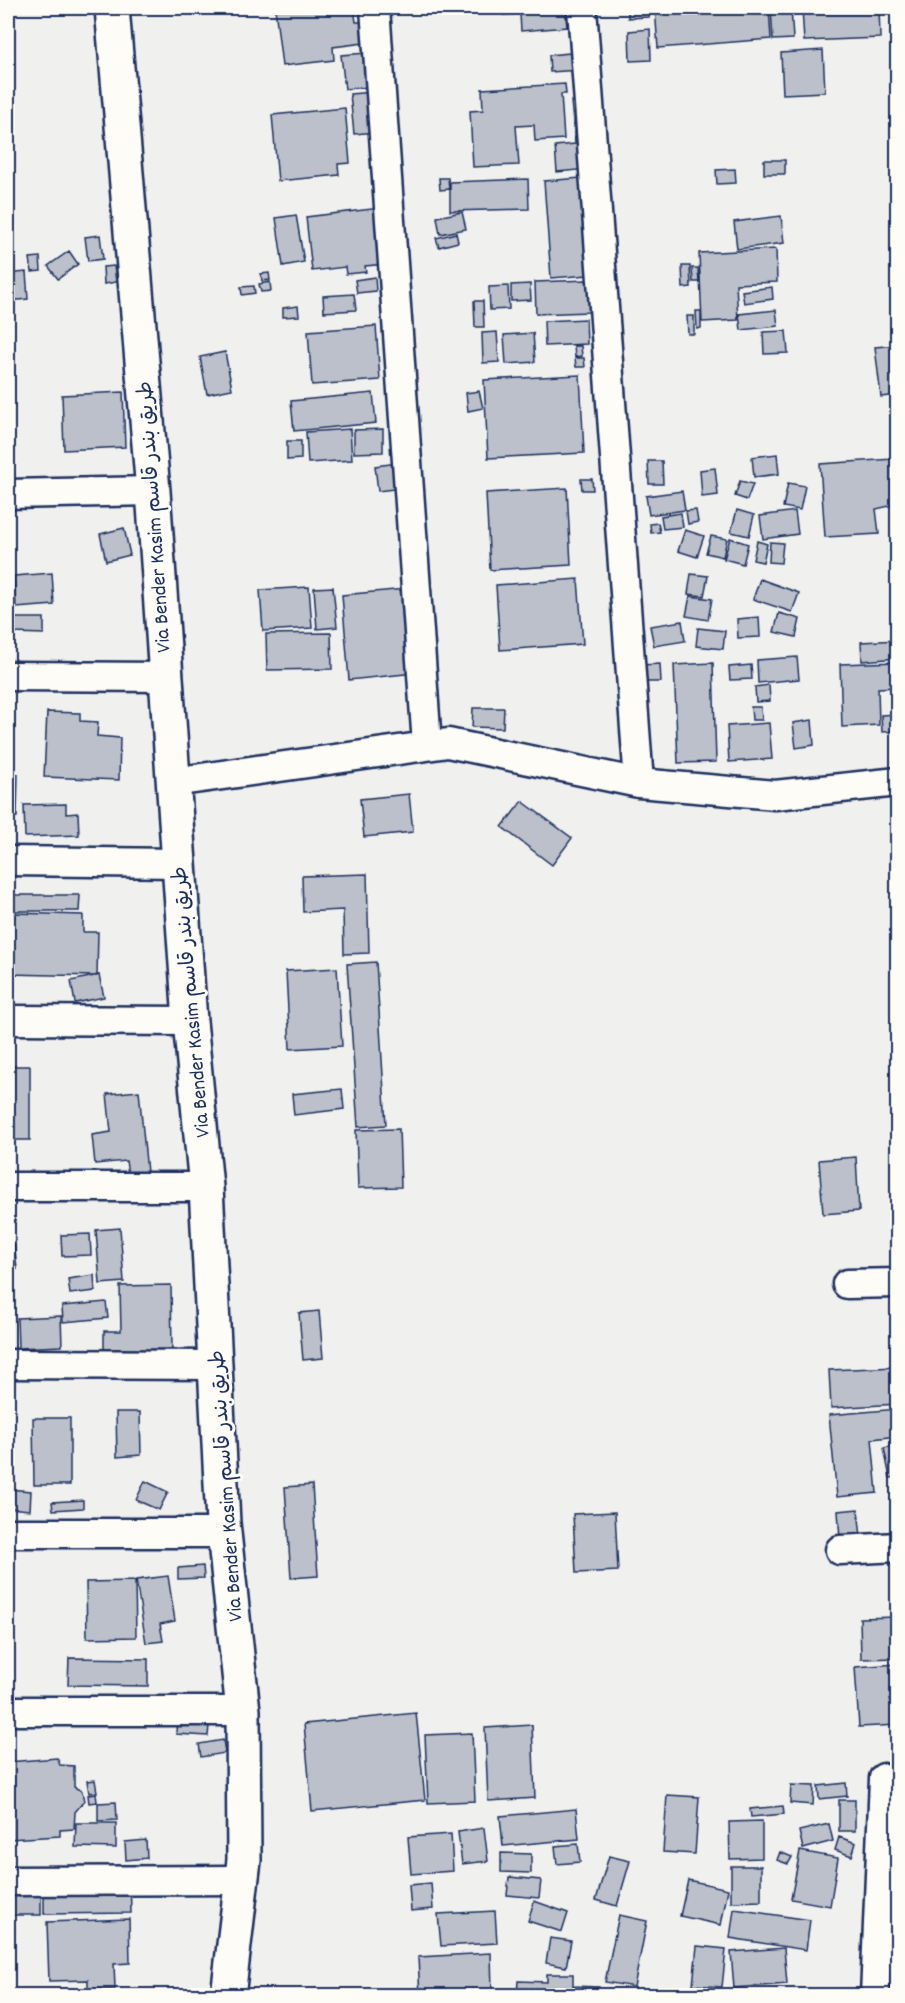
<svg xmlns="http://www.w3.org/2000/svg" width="905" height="2003" font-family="Dekko,'Playpen Sans Arabic',sans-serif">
<rect width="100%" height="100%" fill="#f0f0ee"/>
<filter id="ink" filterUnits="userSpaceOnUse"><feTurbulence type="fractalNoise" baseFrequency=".0167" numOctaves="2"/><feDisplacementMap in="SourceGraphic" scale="12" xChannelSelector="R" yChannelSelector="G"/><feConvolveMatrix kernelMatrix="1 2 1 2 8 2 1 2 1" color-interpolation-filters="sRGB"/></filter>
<g filter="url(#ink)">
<path fill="#bbc0ca" stroke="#1b2f5e" stroke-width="1.5" d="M275,8H354L356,22H362L364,43L333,47L334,60L282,66Z
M503,8H565L567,27L521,31L520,14L503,15Z
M567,8H577L580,70L550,72L549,55L570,53Z
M628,8H649V17L628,18Z
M655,8H769L771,39L658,48Z
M771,8H791L793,39L773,40Z
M802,8H879L880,38L804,41Z
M650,29L651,60L630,61L629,31Z
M823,50L825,92L783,94L781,53Z
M367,53L370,87L345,89L341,55Z
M565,84L566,94H561L564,139L535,141L534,125L516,126L519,165L473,167L470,111L483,110L482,89Z
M373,92L377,132L354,134L350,94Z
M593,99L599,168L557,172L555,146L575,144L571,101Z
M345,108L350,163L338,164L339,175L278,181L272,115Z
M764,160H785V174H764Z
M735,169L736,183L717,184L716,170Z
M594,177L601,274L551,278L544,181Z
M439,178H448L449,189L440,190Z
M528,179L529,209L450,211V182Z
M380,208L386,264L365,266L366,272L346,274L345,267L312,271L306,217Z
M462,212L466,229L440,234L437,217Z
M296,215L304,262L283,266L276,218Z
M781,216L784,243L737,249L734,222Z
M456,233L458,242L439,247L436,238Z
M100,235L103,259L88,261L85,237Z
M776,249L777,282L736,284L738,320L702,322L699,253Z
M69,251L78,264L58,279L48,266Z
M40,257L41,271L32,272L30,258Z
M114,266L116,282L104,284L103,267Z
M682,266H690L691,287L683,288Z
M692,268H698L699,282H693Z
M26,272L28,299L8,301V274Z
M269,273L270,280L262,281L261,274Z
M375,277L376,291L357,293L355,280Z
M588,280L589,312L536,314L535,282Z
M270,282L271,291L261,292L259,284Z
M530,284L531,300L511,301V285Z
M254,286L255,293L242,295L241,287Z
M508,286L509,309L490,310L489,287Z
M772,287L773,299L744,303L742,291Z
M354,294L356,310L324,312L323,296Z
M474,301H483L484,327H475Z
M298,306L299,316L283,317V308Z
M776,310L778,326L741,330L739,314Z
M696,311H701V328L697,329Z
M687,316H694V334H688Z
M586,319L587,344L545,346L544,321Z
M376,326L380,380L312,385L308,331Z
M786,331L788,353L764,354L763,332Z
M497,332L499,362L483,363L482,333Z
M533,333L535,362L506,364L504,335Z
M898,345V395L881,397L875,347Z
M574,346H581L582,356L575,357Z
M225,352L232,389L207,394L200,357Z
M575,358H584L585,367H576Z
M580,375L584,453L488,458L484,380Z
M479,391L483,408L468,411L466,393Z
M123,392L125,447L64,450L62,395Z
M373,393L376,423L294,431L291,401Z
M350,429L352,460L308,463L306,432Z
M383,429V452L354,453V430Z
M287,441H301V459L287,460Z
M777,454L779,474L754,477L752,457Z
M893,459L894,505L876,509L879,534L825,537L820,464Z
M648,461H662L663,484H649Z
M398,463L401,488L378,491L375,466Z
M715,468L718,495L702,497L700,470Z
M581,479H592L593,490H582Z
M740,481L753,484L747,500L735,496Z
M788,483L805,486L800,510L783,507Z
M567,488L571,565L490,570L486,493Z
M682,491L685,510L649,515L646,496Z
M696,510L698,522L688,524L686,511Z
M737,510L754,515L749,536L731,532Z
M795,511L798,534L763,539L760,516Z
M681,513L683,527L663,529L661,516Z
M658,523L660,532L651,533L650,524Z
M124,528L130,555L106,561L100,534Z
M685,530L704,536L697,557L678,551Z
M711,536L727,539L723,557L706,553Z
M730,538L748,544L743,564L724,559Z
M757,541L767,544L763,562L753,560Z
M770,542L783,543L781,563L769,562Z
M8,564H10L11,629L8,630Z
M52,573L54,605L16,608L14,576Z
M691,574L708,576L704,596L688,594Z
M578,579L583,644L500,650L496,585Z
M760,579L799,593L792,612L753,599Z
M309,587L312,628L263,631L260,590Z
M333,587L337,627L317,629L314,588Z
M416,588L424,672L349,680L342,595Z
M690,596L712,599L708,620L686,616Z
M779,613L800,619L796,637L774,632Z
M759,617L760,637L738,638L737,619Z
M14,618H44V634L14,633Z
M682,621L685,641L654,646L650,626Z
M698,628L725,631L723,649L696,646Z
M331,633L332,669L267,670L266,634Z
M898,640V658L862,661L861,642Z
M797,657L799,679L758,683L757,660Z
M898,662V687L878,688L879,725L842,727L840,664Z
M713,663L716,762L678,763L674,665Z
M660,664L661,682H642L641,665Z
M751,665L752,679L730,680L729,667Z
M769,685L770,701L756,702L755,687Z
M751,707H761L762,720H752Z
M473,708H504L503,728L472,727Z
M47,712L80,713V721L98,722L97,736L120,738L119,780L44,777Z
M898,714V731L882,732L881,715Z
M812,720L814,745L796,748L793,723Z
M769,723L772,759L729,762L727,726Z
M8,738H14V769H8Z
M8,774H18L17,817H8Z
M409,794L413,832L364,837L360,799Z
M522,801L572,838L552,865L502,827Z
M66,804V814L78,813L79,835L25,837L24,805Z
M367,874L369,953L344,954L343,910L303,912L302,876Z
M8,895H80L79,911H8Z
M12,913L83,915V932H98L97,976L8,974V917H12Z
M376,962L386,1125L358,1127L347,964Z
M337,968L342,1046L290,1049L286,971Z
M99,975L104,997L75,1003L71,981Z
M8,1066H30V1140H8Z
M342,1089L344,1109L294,1115L292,1094Z
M139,1091L147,1172L128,1174L126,1161L95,1164L92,1135L111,1132L107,1094Z
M399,1129L401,1187L358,1188L356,1130Z
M856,1157L859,1211L823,1214L819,1160Z
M120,1228L124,1282L100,1284L96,1230Z
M90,1234L91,1255L62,1256L61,1235Z
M14,1242L17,1269L8,1270V1243Z
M94,1275L95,1291L70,1294L68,1279Z
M8,1282L13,1283L11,1301H8Z
M171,1285L172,1350L104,1351V1331H121L120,1286Z
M106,1302L108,1318L63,1322L62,1306Z
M8,1304H13L10,1328L8,1327Z
M319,1311L323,1358L303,1360L299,1313Z
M61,1316L62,1346L18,1348L17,1318Z
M897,1367L898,1404L831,1408L829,1370Z
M898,1409V1436L872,1439L877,1493L837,1497L829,1415Z
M116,1412H140L141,1455L117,1457Z
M33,1418H70V1485H34Z
M898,1445V1477L890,1478L884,1448Z
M145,1481L168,1492L159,1510L136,1500Z
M312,1485L318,1576L291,1578L285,1487Z
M8,1489L31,1491L30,1510L8,1508Z
M83,1500V1508L53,1510L52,1502Z
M858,1509L861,1537L840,1539L838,1511Z
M615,1512L618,1571L576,1573L573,1514Z
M203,1566L204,1578L178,1579V1568Z
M168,1576L175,1621L160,1624L163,1641L146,1643L136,1580Z
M135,1581L136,1637L87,1638L86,1582Z
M898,1617V1658L861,1659L860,1618Z
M69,1658L148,1659V1686L68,1685Z
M898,1664V1725L859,1727L855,1667Z
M177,1713L210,1715L208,1736L176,1734Z
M416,1713L425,1800L312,1811L304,1724Z
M532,1725L535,1798L488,1801L485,1728Z
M472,1733L475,1801L428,1803L425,1735Z
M223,1740L225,1753L201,1757L199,1744Z
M57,1758L60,1765L74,1766V1787L82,1791L84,1801L75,1812L74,1829L60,1830V1836L8,1839V1762Z
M898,1773V1866L888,1774Z
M95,1780L97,1792L89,1793L87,1781Z
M846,1783L847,1796L819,1799L818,1786Z
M791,1785L814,1786L813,1805L790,1803Z
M96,1794L97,1802L89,1803L88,1795Z
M667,1795L699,1797L695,1854L663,1852Z
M839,1800H855V1831H839Z
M116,1802L117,1820L98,1821V1803Z
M783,1806L784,1814L751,1817L750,1809Z
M576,1809L579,1839L503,1846L500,1816Z
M762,1821V1858L730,1859L729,1822Z
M76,1823H116V1848L75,1847Z
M829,1824L833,1841L803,1849L799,1831Z
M484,1828L488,1861L462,1864L458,1832Z
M451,1834L453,1871L411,1874L408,1837Z
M839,1837L856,1843L852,1856L835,1850Z
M146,1840L147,1858L126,1860L125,1842Z
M578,1844L580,1862L557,1864L555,1846Z
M800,1851L838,1858L830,1906L791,1899Z
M780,1852L792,1857L788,1864L777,1860Z
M501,1853L531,1854V1873L501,1872Z
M609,1856L630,1861L617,1906L596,1900Z
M731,1866H761V1901L731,1902Z
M8,1871H41V1915H8Z
M44,1875H130L131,1913L44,1914Z
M509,1877L541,1880L539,1898L507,1895Z
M688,1880L728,1889L721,1925L680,1916Z
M431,1883L433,1909L411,1911L409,1885Z
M898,1900V1996H886L883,1901Z
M534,1901L568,1913L562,1932L528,1921Z
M734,1909L810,1920L806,1950L730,1938Z
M495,1911L497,1943L441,1946L438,1914Z
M619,1915L647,1921L634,1987L605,1982Z
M129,1919L130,1963L114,1964L115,1989L88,1990V1980L49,1981L47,1922Z
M550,1938L571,1941L566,1967L546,1963Z
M697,1946L726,1949L722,1987L693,1985Z
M784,1948L787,1984L734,1988L731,1952Z
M491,1953L492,1993L420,1996L418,1957Z
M547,1974H573V1986L599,1987V1996H517L518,1981L547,1982Z
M610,1990L630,1995L608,1996Z
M651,1994H718V1996H651Z"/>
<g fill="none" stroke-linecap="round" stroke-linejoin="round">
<defs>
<path id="minor" d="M375,8L427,745
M582,8L639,783
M8,494L153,491
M8,676L165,677
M173,782L448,743L639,783L775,795L898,782
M8,861L179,863
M8,1020L190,1021
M8,1187H206
M847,1284L898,1283
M8,1364L216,1365
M8,1533H224
M840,1550L898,1547
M8,1711H243
M8,1881L242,1880
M875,1996L884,1778"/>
<path id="tertiary" d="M112,8L153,491L190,1021L206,1187L223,1523L243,1711L244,1860L228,1996"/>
</defs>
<use href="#minor" stroke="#1b2f5e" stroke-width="33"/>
<use href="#tertiary" stroke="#1b2f5e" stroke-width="38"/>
<use href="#minor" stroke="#fdfcf7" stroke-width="28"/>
<use href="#tertiary" stroke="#fdfcf7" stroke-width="33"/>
</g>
</g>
<g text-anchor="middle" stroke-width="6" stroke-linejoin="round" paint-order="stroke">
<g font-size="21" fill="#1b2f5e" stroke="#fdfcf7">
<text transform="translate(153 517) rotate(-94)" y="7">Via Bender Kasim طريق بندر قاسم</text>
<text transform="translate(190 1002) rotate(-95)" y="7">Via Bender Kasim طريق بندر قاسم</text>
<text transform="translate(225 1486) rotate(-94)" y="7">Via Bender Kasim طريق بندر قاسم</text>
</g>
</g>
<rect width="905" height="2003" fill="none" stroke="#fdfcf7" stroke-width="30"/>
<rect x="15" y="15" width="875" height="1973" fill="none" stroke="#1b2f5e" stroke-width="2" filter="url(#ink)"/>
</svg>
